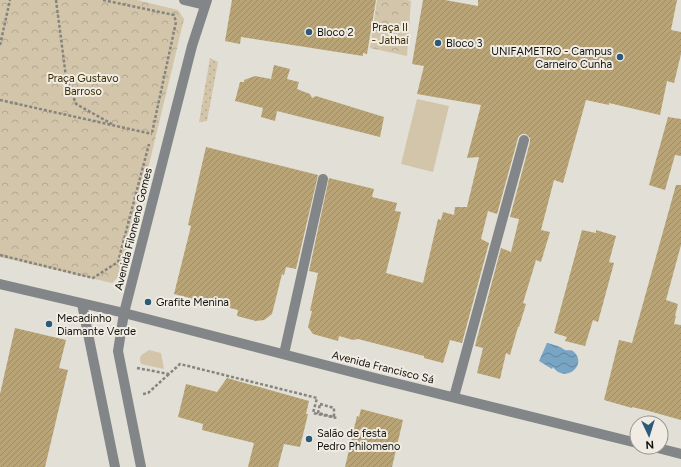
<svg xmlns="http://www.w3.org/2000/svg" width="681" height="467" font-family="Figtree,sans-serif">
<defs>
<pattern id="forest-crowns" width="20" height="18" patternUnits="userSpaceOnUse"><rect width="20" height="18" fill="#d2c5aa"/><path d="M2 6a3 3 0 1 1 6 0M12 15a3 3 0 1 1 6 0" fill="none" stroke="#b3a891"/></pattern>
<pattern id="garden-dots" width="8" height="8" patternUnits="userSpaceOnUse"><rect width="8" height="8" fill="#d2c5aa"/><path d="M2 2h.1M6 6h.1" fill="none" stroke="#b3a891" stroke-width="1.8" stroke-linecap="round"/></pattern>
<pattern id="water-waves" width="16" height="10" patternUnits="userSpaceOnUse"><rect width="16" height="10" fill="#79a5c4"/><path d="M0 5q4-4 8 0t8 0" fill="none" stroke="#62859e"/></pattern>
<pattern id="building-hatch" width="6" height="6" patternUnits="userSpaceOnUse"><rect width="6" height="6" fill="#b8a476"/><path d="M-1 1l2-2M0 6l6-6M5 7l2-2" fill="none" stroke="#9d8c65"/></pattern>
</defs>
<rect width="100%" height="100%" fill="#e2dfd6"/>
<path fill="#d2c5aa" d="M417,99L449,106L433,172L401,164Z
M149,350L161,353L164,369L141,364C138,355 142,355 149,350Z"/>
<path fill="url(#forest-crowns)" d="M0,0H137L178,10L184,19L123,273L112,283L0,257Z
M377,0H407L411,1L407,56L370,48Z"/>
<path fill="url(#garden-dots)" d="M210,58L218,62L207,121L199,122Z"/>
<path fill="url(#water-waves)" d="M547,343C551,344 556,345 560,347C562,348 563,349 565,350C569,351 571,349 574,352C588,365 565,384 553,367L552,369L539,361Z"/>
<path fill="url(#building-hatch)" d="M232,0H376L367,54L363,53V56L241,37L240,44L225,41Z
M423,0H445L478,6V0H677L671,30L681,32V54L674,83L667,81L660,115L609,103V105L586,100L563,183L554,180L541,230L550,232L541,262L536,260L523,303L526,304L519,327H518L510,355L506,353L500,379L477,373L483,348L475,346L501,248L511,252L519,219L510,217L530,142V138L526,134H522L519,136L518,138L497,214L488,211L481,239L489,243L462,343L450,340L443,363L424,358V356L358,339L353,340L339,336L338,341L313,334L308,327L312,311H310L318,273L309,271L329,178L374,189L372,197L397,203L395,211L401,212L386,273L423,283L438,219L441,220L443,212L454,215L455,207H467L479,157L467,158L481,105L417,94L424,66L412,64Z
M274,65L290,69L287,79L299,82L297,89L310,94L312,98L316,96L384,117L380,137L277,111L275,121L261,117L263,108L235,101L240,82H244V80L255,76L271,79Z
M668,117L681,119V156L675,155L665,190L649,185Z
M206,147L318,175L296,269L286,267L284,275L282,274L272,314L264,320L256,321L237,316L238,310L174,294L191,226L188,225Z
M676,185H681V245L666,300L678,304L675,316H676L674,324L681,325V420L649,411L632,407V408L604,400L619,340L632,343Z
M582,230L596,233V230L616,236L609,262L614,263L598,322L593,320L585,346L565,341L567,337L554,333Z
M15,328L66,340L59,368L68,370L45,467H0V394Z
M227,378L309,401L306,414H308L300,447L284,444L278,467H248L254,443L202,430L203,424L178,417L186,384L217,392Z
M361,409L403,420L392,467H345L357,416L359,417Z"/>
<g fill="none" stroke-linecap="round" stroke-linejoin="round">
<path stroke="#86847e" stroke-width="2.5" stroke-dasharray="3 2" stroke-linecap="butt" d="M56,0L66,77L76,104L112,124
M103,0L174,15L176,22L152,133
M0,45L10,0
M0,100L152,134
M0,255L93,278L118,262L149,144
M137,368L169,374L180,364L317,398L313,413L337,418
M143,394L148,393L169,374
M320,404L334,408V417L318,413Z"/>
<path stroke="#838689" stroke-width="10" d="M184,0L205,5
M124,313L375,378L637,443
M284,354L323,179
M454,397L524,140
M654,447L681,454"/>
<path stroke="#838689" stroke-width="10" d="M0,284L124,313
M82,304L115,467
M141,467L118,351L124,313L192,46L207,0"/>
</g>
<g fill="#2c5b7a" stroke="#f0ece3" stroke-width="1.5">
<circle cx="309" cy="32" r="4"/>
<circle cx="438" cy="43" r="4"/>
<circle cx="620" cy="57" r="4"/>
<circle cx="148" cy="302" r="4"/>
<circle cx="49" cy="324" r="4"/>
<circle cx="309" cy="439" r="4"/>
</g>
<g text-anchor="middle" stroke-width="4" stroke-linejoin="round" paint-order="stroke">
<g font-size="11" fill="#382a02" stroke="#f0ece3">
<text x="390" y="31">Praça II<tspan x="390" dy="13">- Jathaí</tspan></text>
<text x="83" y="82">Praça Gustavo<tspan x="83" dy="13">Barroso</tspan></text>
</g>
<g font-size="11" fill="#141310" stroke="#f0ece3" text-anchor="start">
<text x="317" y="36">Bloco 2</text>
<text x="446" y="47">Bloco 3</text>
<text x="612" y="55" text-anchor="end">UNIFAMETRO - Campus<tspan x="612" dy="13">Carneiro Cunha</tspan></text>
<text x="156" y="306">Grafite Menina</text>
<text x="57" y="322">Mecadinho<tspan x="57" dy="13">Diamante Verde</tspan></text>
<text x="317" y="437">Salão de festa<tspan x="317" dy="13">Pedro Philomeno</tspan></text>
</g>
<g font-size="11" fill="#141310" stroke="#f0ece3">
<text transform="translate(133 229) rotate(-76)" y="4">Avenida Filomeno Gomes</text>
<text transform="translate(383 367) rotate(14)" y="4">Avenida Francisco Sá</text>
</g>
</g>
<g transform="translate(649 435) rotate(176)"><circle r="19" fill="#f0ece3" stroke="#98958f"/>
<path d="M0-3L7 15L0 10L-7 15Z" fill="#2c5b7a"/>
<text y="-6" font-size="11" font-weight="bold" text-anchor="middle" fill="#141310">N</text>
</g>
</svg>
